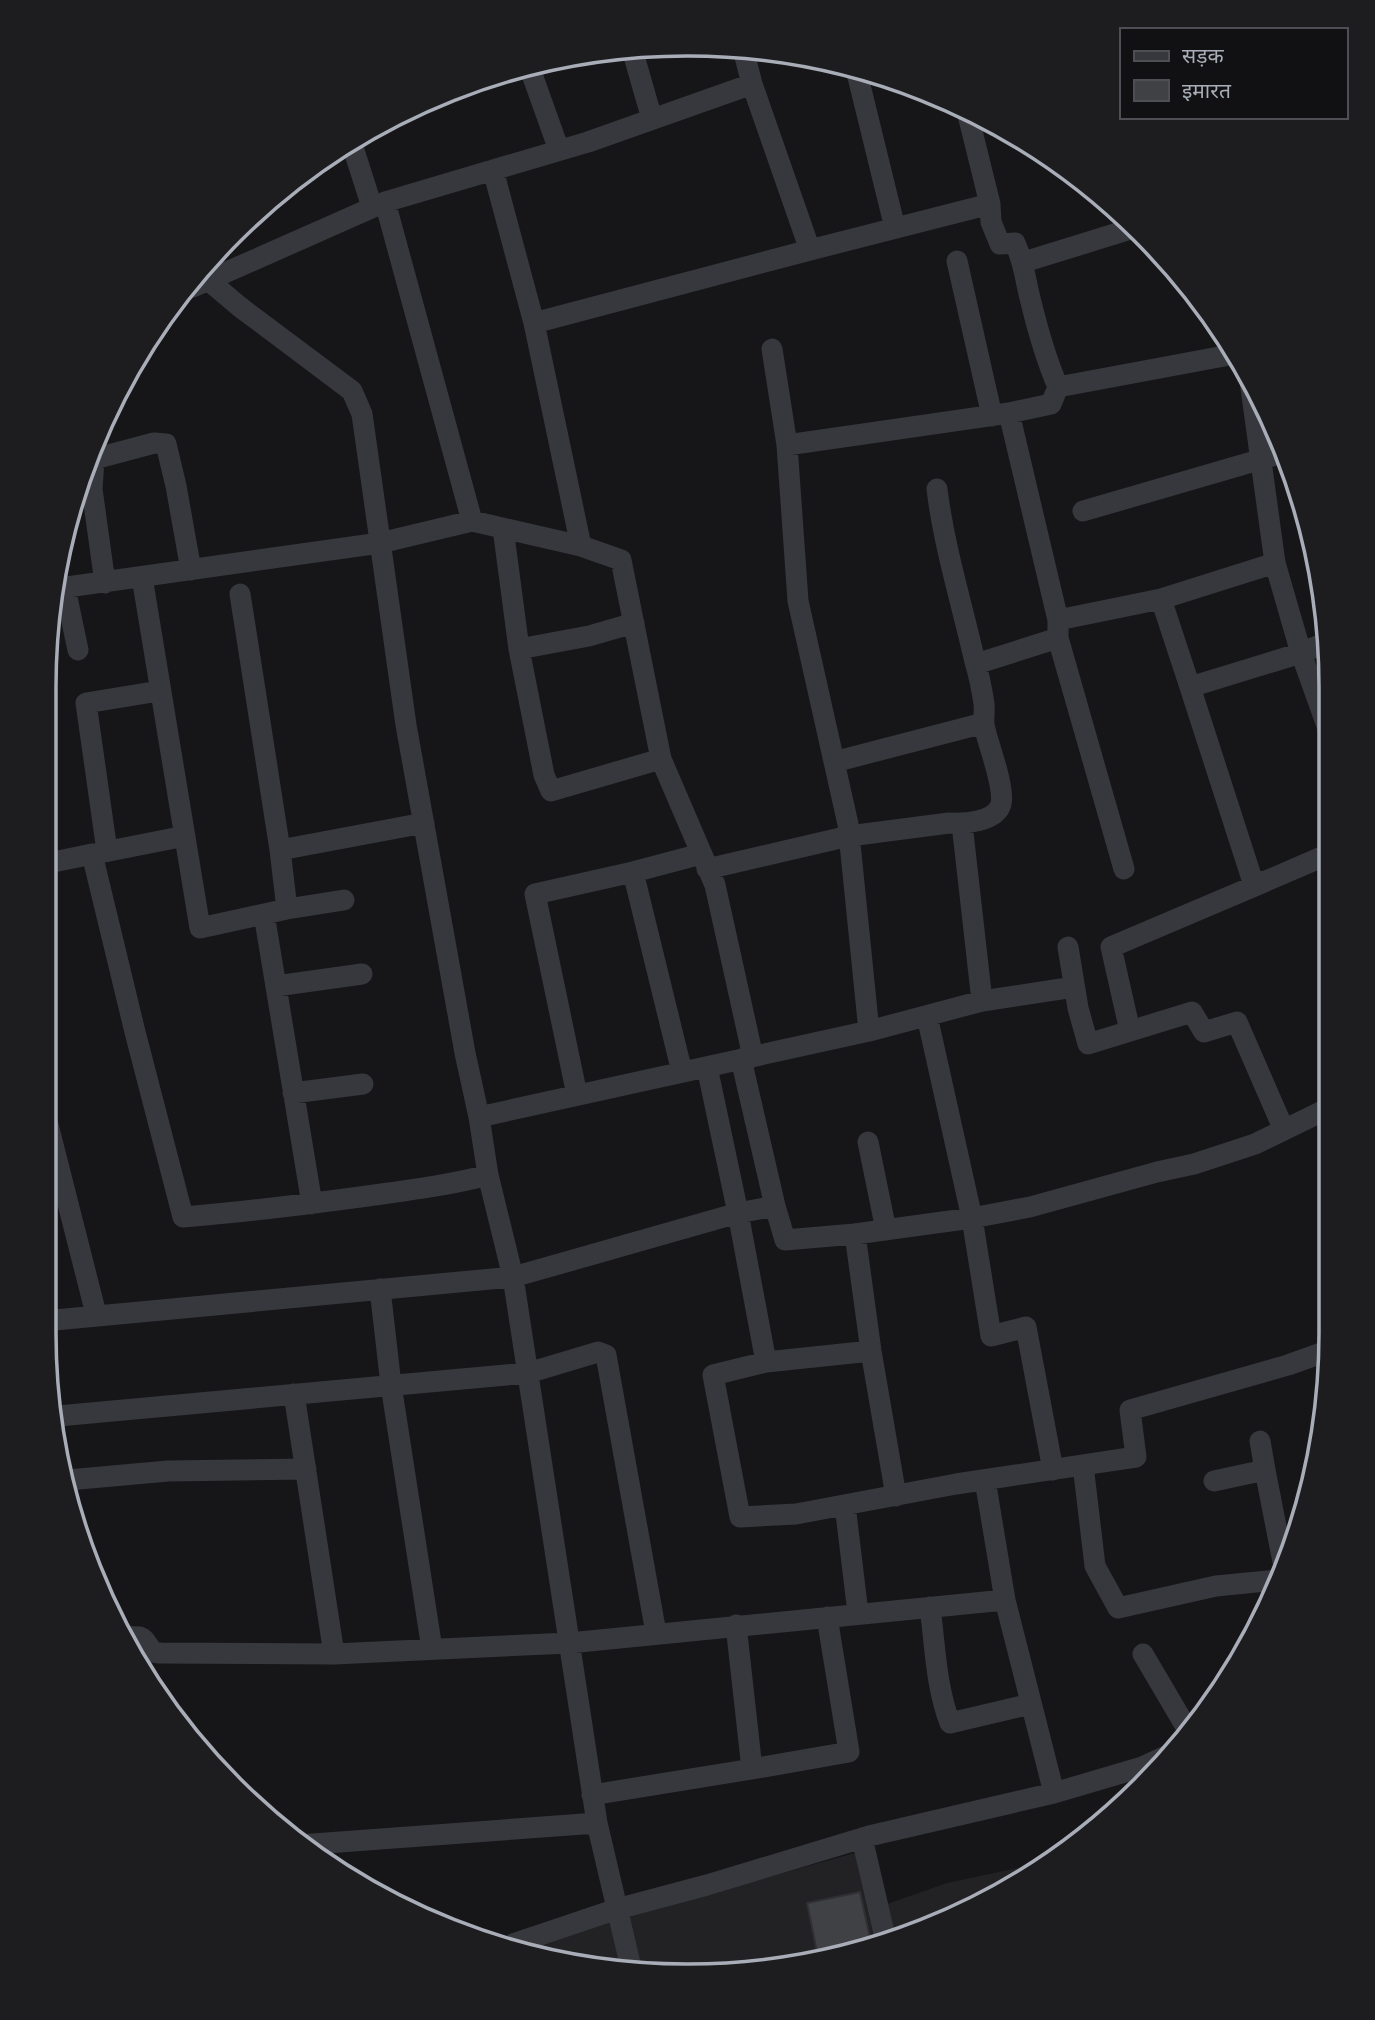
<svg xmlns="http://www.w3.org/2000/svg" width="1375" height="2020" font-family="Overpass,'Noto Sans Devanagari',sans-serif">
<rect width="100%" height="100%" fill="#161618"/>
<path fill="#222225" d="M873,1848L887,1904L947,1883L1046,1862L1009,1890L813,1964L645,1975L525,1947L627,1916Z"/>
<path fill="#404145" stroke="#303034" stroke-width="2" d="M860,1892L871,1942L848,1951L818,1957L807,1903Z"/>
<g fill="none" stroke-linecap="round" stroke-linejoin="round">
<path stroke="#37383d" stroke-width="21" d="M632,49L652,119
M743,49L752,84
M529,66L559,150
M856,69L895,228
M351,141L372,207
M493,170L534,323
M385,202L472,521
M990,204L991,222L1000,244L1015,243C1025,265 1025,280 1031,302C1038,331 1046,359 1058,387
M810,250L990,204L967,111
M957,261L992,416
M1024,262L1137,227
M202,275L240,307L352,391L362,414L406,725L465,1053L479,1117L488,1175L513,1277L597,1823L632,1972
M772,349L787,445
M1250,381L1275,563
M1009,413L1051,404L1058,387L1235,354
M92,489L94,459L154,443L166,444L176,486L191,570
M81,490L92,489L105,583
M1083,511L1286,452
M503,528L519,649L544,775L551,791L661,759
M581,546L621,560L661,759L715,885L753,1057
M142,577L200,928L287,909L280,850
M65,588L78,650
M53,589L380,543L472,521L581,546L534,323L810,250L752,84L588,142L385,202L193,287
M240,594L280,850L424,823
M1161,599L1190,687L1301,653L1327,642
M1058,620V638L1124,869
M519,649L589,636L634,623
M976,664L1058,638
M1190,687L1252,879L1264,882L1331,853
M834,762L984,723
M962,824L982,1001
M107,851L86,703L159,691
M94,854L185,836
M44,864L92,854L135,1032L183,1217C243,1212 301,1205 360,1197C403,1191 446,1186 488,1175
M707,869L849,836L949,823C964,824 996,822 1001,804C1005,786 988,745 984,725C983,718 985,711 984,704C982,690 979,675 975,662C962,604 944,547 937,489
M633,872L682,1072
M287,909L344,900
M264,914L312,1204
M1068,947L1078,1008L1088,1044L1192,1012L1204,1032L1237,1022L1284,1130
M276,986L362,974
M927,1016L972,1218L991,1336L1026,1327L1053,1470
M869,1031L982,1001L1074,987
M1130,1031L1111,947L1264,882
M707,1067L738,1213L766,1362L713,1375L740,1517L796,1514L956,1484L1136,1457L1130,1410L1288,1365L1330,1350
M293,1093L363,1084
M577,1095L535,894L633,872L701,854
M44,1109L96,1314
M479,1117L869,1031L848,824L798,601L787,445L1009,413L1058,620L1161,599L1275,563L1301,653L1331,737
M868,1142L886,1230
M775,1206L785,1240L855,1234L972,1218L1030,1207L1157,1172L1194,1164L1255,1144L1331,1107
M855,1234L871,1351L896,1496
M380,1289L391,1385L432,1649
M44,1321L513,1277L738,1213L775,1206L741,1059
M766,1362L871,1351
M294,1394L334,1654L569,1643L1005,1600L985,1480
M58,1416L528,1373L598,1352L606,1355L656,1633
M1260,1441L1265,1470
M1083,1465L1095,1566L1118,1608L1216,1586L1277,1580
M68,1480L168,1471L306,1469
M1214,1481L1265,1470L1283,1562
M845,1505L858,1613
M930,1607C935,1645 936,1687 950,1723L1031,1704
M126,1637C147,1636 141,1637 153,1652L160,1653L334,1654
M1143,1654L1186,1727
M752,1769L849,1752L827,1617
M1054,1793L1142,1767L1166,1756
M592,1795L752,1769L736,1625
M862,1838L885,1937
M299,1845L597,1823
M513,1944L617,1909L707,1885L869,1836L1054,1793L1005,1600"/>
</g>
<path d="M0 0H1375V2020H0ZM687 56H688A631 631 0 0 1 1319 687V1333A631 631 0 0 1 688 1964H687A631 631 0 0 1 56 1333V687A631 631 0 0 1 687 56Z" fill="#1d1d20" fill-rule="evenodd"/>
<path fill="none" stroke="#a8adb8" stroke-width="3.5" d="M687 56H688A631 631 0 0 1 1319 687V1333A631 631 0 0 1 688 1964H687A631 631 0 0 1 56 1333V687A631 631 0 0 1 687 56Z"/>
<rect x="1120" y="28" width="228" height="91" fill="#111113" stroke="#4d4f55" stroke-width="2"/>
<rect x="1134" y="51" width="35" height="10" fill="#37383d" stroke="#4d4f55" stroke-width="2"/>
<text x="1182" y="63" font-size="21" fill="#a8adb8">सड़क</text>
<rect x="1134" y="80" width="35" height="21" fill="#404145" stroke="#4d4f55" stroke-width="2"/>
<text x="1182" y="98" font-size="21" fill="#a8adb8">इमारत</text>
</svg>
